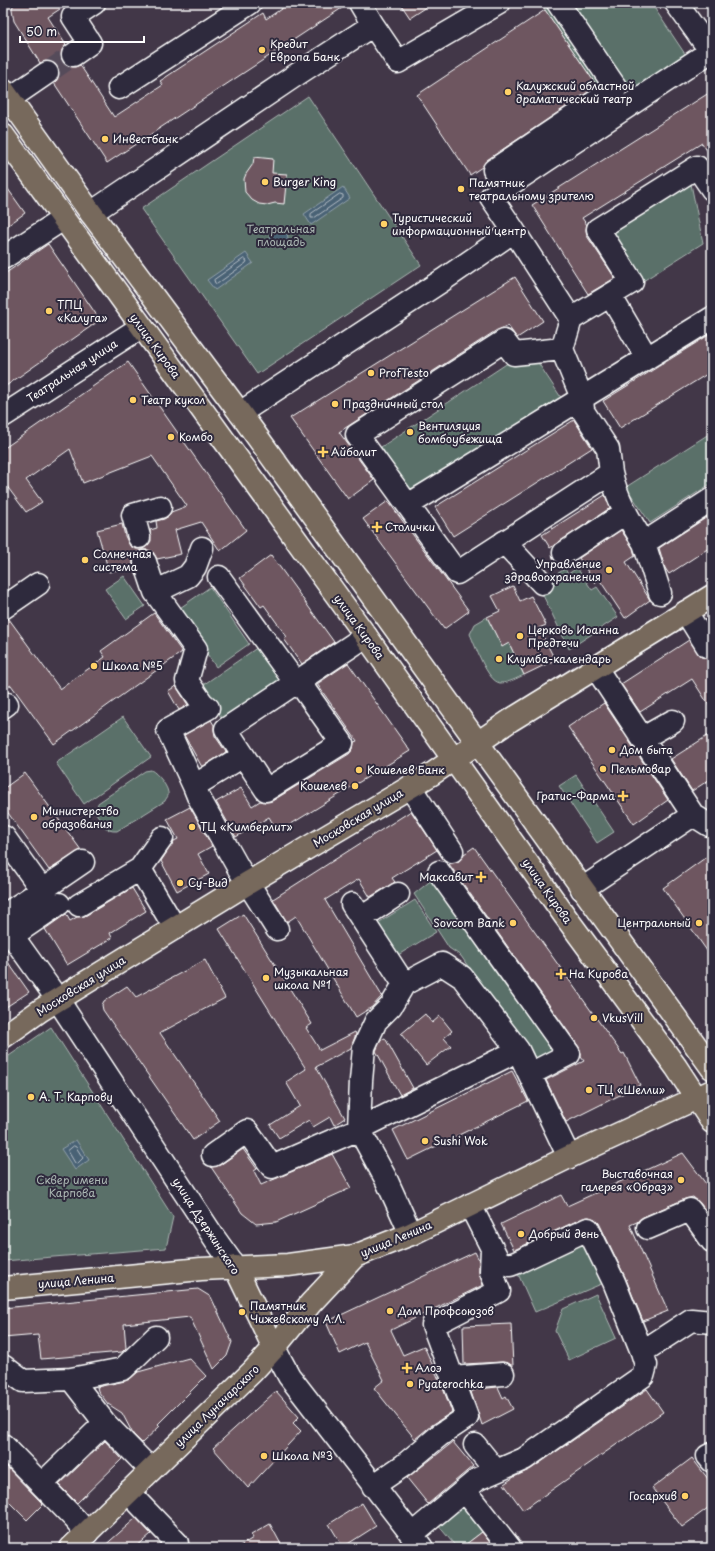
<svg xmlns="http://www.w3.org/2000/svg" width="715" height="1551" font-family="'Playpen Sans',sans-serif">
<rect width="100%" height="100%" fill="#423748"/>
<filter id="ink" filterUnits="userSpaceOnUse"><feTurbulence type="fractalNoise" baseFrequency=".025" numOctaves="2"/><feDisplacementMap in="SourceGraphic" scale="8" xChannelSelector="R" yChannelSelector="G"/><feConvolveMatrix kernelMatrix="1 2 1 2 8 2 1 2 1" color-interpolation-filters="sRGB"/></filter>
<g filter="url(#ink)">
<path fill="#5a7069" stroke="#acb8b4" d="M550,3H651L685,54L610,105L544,8Z
M308,96L421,265L257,374L141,209Z
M690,179L703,243L643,281L611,229Z
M529,349L564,402L416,500L381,447Z
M712,432V483L650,523L626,487Z
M577,568L592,590L597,587L618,617L569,649L538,585L565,569L568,574Z
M124,576L145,606L126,619L105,589Z
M210,587L249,644L216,667L177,610Z
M487,617L502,646L509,643L524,675C517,678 509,683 500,683C487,681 475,645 470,634L475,624Z
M261,645L286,683L226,724L200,687Z
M123,717L151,757L84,804L56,763Z
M151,770C157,773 170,788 168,796C168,796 165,800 165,801L117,831C104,832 103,823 96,813L98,803L145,771Z
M576,775L614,832L597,843L559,786Z
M433,879L486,959L554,1053L535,1064L461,956L449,948L414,894Z
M415,900L436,932L398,955L378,923Z
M51,1027L173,1217L166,1248L3,1261V1137L9,1133L3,1125V1060Z
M586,1236L606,1282L535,1312L515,1267Z
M596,1294L616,1338L569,1360L555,1331L563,1309Z
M463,1506L483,1531L461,1548H457L438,1525Z"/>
<path fill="#4a6275" stroke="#92a1ac" d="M343,187L350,198L311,225L304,214Z
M270 238a9 9 0 1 1 18 0a9 9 0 1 1-18 0Z
M246,253L253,263L215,290L207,280Z
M76,1140L89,1160L75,1170L61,1149Z"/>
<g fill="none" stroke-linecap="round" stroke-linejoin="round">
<path stroke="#b7c0c8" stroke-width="1" d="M340,194L343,195V198L314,218H311V214Z
M244,259L247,261L246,263L217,284L215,283L214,280Z
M74,1146L76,1147L83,1158L77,1164L75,1163L68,1151Z"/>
</g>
<path fill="#6e5661" stroke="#fff" d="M14,3H69L48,17L66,45L62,50L61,57L63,62L68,66L75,67L80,65L114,117L163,85L160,81L263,13L266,19L290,3L348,4L107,163L54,83L58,78L59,72L57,66L52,62L46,61L40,63L14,21L12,9Z
M400,3H433L410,18Z
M545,10L597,86L487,160L482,167L470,175L417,95Z
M712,91V158L702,143L582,218L587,225L586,230L587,236L615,278L588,294L532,205Z
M254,157L273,159L272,173L287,174L284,204L275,203L267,205L259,204L252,200L245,192L244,179L246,174L253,164Z
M3,182L25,213L3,229Z
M48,244L100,320L3,388V275Z
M515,277L543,321L517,338L508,326L497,330L339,432L374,480L348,499L290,418Z
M712,333V371L620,428L603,401Z
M128,362L246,530L220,551L201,522L175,530L181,554L157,559L153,552L148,550H141L135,554L133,559V566L109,572L97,530L122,524L125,536L130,546L136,549H143L148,545L151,541L150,530L157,528L156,521L164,519L169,516L171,512L187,506L152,456L83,483L70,449L26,480L42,502L26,512L3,481V449Z
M574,420L592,448L453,536L435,507Z
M605,495L610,508L550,548L542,535Z
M388,501L469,611L444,629L363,519Z
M712,514V546L669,574L665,568L659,548Z
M621,530L633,548L635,556L626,562L650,600L625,618L599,579L595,583L579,558Z
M271,555L334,642L302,664L284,639L287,637L264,605L261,607L240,578Z
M513,586L520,601L531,596L546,625L539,628L555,660L524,675L509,643L502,647L487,617L500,611L492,596Z
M154,613L182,652L54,744L11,685L3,690V620L9,619L60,689L105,657L101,651Z
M689,640L701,657L707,658L712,657V710L692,679L640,712L621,684Z
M348,663L410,751L278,832L269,817L236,837L216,802L241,788L252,806L260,801L266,802L272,801L349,754L353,749L354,742L357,741L317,684Z
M176,686L188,705L179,710L168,691Z
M604,703L668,800L634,824L568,727Z
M211,720L214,725V730L215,736L226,752L202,767L184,735Z
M712,733V778L692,791L671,759Z
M25,773L81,850L49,870L3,806V789Z
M190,807L212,846L198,854L209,874L177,891L161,861L174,841L178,839L167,819Z
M411,811L437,850L392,878L395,882L370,897L359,879L325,900L382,996L372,1007L356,1017L296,916L287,922L273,899Z
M474,847L622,1054L624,1053L640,1085L566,1122L546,1080L584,1061L581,1057V1053L579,1047L449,864L459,861L464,854Z
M712,853V958L663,888Z
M132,888L146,911L110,933L112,938L67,965L45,929L66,914L70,921L77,917L85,916Z
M243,914L312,1024L306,1028L320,1050L355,1032L356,1034L351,1048L316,1067L345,1118L334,1125L330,1117L313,1127L309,1120L279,1138L270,1125L300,1106L286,1082L306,1069L219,929Z
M3,955L29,992L3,1009Z
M205,960L225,998L160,1033L220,1121L193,1140L103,1010L102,1005L104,1001L127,986L136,997Z
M425,1014L432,1023L440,1016L452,1031L444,1038L451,1046L426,1065L401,1034Z
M385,1038L413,1088L400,1095L376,1051L381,1040Z
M512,1071L528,1101L408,1160L393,1130Z
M243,1149L257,1169L254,1171L261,1185L332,1154L351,1188L276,1222L256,1224L242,1213L211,1167L220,1165Z
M683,1153L712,1192V1219L700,1203L693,1197L685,1199L643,1217L637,1222L630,1225L668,1311L643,1321L625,1277L599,1223L595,1219L589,1217L583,1218L514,1250L501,1224L561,1195L567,1206Z
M475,1252L479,1260V1272L483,1285L391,1330L403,1355L424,1346L444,1391L452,1412L432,1425L415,1439L374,1388L384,1380L365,1342L340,1354L326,1322Z
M198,1289L211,1297L232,1342L227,1356L214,1369L190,1317L124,1324L126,1348L122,1352L41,1359L38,1335L3,1338V1308Z
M511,1324L513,1366L508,1363L502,1362L464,1364L463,1326Z
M189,1358L206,1376L158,1424L160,1426L142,1443L133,1434L122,1413L108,1404L98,1391L97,1387L125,1381L131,1378L138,1372Z
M498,1387L503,1398L506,1396L513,1409L482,1425L471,1392L477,1389Z
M647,1389L663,1412L523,1510L504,1484L514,1477L531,1469Z
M276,1391L299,1417L293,1423L301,1431L248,1488L213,1448Z
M105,1441L122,1459L77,1503L59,1485Z
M453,1442L473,1466L428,1504L407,1478Z
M692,1458L712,1484V1505L682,1527L652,1488Z
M3,1463L43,1504L27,1520L3,1496Z
M362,1503L376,1526L343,1547L329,1524Z
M136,1518L151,1534L135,1548H102Z
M270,1524L283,1548H237L253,1538L251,1535Z
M482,1532L494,1548H461Z"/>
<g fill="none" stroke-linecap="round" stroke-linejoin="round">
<path stroke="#554b5a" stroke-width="22" stroke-dasharray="22 11" stroke-linecap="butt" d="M47,73L73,55"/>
<defs>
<path id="minor" d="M360,3L373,25
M676,3L712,53
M73,55L90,43L73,17L94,3
M119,88L250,3
M9,99L47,73
M494,170L616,88L558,3
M91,213L296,75L373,25L398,62L499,3
M3,258L63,219
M610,295L647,358
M571,319L632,282L598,229L697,167L712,189
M562,349L514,354L504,341L357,435L457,573L611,473L608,449L583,411L582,398L712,318
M240,413L443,280L514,231L491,197L711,51
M3,416L141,327
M611,473C617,499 629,520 644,543L712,499
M408,505L582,398L562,349L571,319L514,231
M139,537L133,515L160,507
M504,542L542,583
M644,543L660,593
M564,553L625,513
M145,562L155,592L196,649L187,681L202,703L208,708L168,730L194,786
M219,577L290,675L299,682L342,743L266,790L226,729L366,636
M155,592L188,576L195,567L202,548
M3,608L38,584
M686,612L707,646
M596,668L693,815L709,825L712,823
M3,707L7,704
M643,738L673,721
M238,759L194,786L198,796L239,869L277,929
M410,787L452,851
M140,869L162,838
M439,872L569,1054L530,1074
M582,889L693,815
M42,890L83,862
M352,904L404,984L391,1006L376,1021L364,1047L361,1081L359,1129L386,1179L411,1234
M79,905L140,869L175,928
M3,916L42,890L4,837
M361,918L398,894
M3,923L58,1000L215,1239L235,1267
M12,936L59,904
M404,984L442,964L462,977L518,1050L569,1157
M213,1155L247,1131L272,1167L359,1129L505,1057
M470,1205L499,1262L510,1265L518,1262L588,1229L614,1282L642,1352L691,1320L712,1322
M648,1228L690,1210L712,1241
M274,1348L289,1376L422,1548
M3,1366L23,1381L71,1379
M452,1378L503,1374
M3,1445L75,1519L87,1533
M475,1445L496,1471
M712,1454L708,1456L712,1461
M151,1470L105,1423L71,1379L123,1369L156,1337
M42,1484L105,1423
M373,1486L404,1465L440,1435L467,1417L433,1325L499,1291L491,1272L492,1248
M465,1491L510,1548
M128,1492L177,1543L171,1548
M411,1535L478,1479L524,1459L643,1376L646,1365L642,1352"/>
<path id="major" d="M3,90L91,213L240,413L712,1068
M3,135L366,636L565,916L676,1067L712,1122
M3,1037L41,1010L85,983L248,883L432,774L511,720L712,596
M235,1267L274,1348
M3,1288L201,1269L288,1265L355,1256L411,1234L569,1157L712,1091
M71,1548L252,1372L274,1348L311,1303L355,1256"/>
</defs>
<use href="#minor" stroke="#fff" stroke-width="25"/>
<use href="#major" stroke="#fff" stroke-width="25"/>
<use href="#minor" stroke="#2f2a3d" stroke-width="22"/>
<use href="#major" stroke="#77695c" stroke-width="22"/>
</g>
</g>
<g fill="#ffd166" stroke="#2f2a3d" stroke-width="1.5">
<circle cx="262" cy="50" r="4"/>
<circle cx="508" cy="92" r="4"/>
<circle cx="105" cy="139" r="4"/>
<circle cx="265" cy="182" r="4"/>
<circle cx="461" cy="189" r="4"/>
<circle cx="384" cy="224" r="4"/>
<circle cx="49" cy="311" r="4"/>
<circle cx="371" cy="373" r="4"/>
<circle cx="133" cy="400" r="4"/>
<circle cx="335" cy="404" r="4"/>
<circle cx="410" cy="432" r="4"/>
<circle cx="171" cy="437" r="4"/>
<path d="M321 446h4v4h4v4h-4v4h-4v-4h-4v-4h4z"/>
<path d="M375 521h4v4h4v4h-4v4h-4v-4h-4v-4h4z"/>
<circle cx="85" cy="560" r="4"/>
<circle cx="609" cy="570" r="4"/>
<circle cx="520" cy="636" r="4"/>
<circle cx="499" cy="659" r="4"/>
<circle cx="94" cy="666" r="4"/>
<circle cx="612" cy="750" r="4"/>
<circle cx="603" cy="769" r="4"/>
<circle cx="359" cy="770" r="4"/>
<circle cx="355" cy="786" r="4"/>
<path d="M621 790h4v4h4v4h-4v4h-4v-4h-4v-4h4z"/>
<circle cx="34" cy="817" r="4"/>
<circle cx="192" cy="827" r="4"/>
<path d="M479 871h4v4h4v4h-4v4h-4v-4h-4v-4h4z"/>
<circle cx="180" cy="883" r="4"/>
<circle cx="513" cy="923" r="4"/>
<circle cx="699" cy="923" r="4"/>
<path d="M559 968h4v4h4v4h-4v4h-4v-4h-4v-4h4z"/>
<circle cx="266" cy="978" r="4"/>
<circle cx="594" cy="1018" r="4"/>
<circle cx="589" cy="1090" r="4"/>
<circle cx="31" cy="1097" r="4"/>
<circle cx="425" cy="1141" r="4"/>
<circle cx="681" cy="1180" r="4"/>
<circle cx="521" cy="1234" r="4"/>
<circle cx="390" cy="1311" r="4"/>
<circle cx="242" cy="1312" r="4"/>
<path d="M405 1362h4v4h4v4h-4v4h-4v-4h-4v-4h4z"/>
<circle cx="410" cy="1384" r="4"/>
<circle cx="264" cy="1456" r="4"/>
<circle cx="685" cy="1496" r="4"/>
</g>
<g text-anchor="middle" stroke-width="4" stroke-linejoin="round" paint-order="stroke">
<g font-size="11" fill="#fff" stroke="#2f2a3d" text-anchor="start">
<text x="270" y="48">Кредит<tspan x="270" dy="13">Европа Банк</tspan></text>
<text x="516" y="90">Калужский областной<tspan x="516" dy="13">драматический театр</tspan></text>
<text x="113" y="143">Инвестбанк</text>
<text x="273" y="186">Burger King</text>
<text x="469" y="187">Памятник<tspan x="469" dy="13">театральному зрителю</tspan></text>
<text x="392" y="222">Туристический<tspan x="392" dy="13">информационный центр</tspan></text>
<text x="57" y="309">ТПЦ<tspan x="57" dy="13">«Калуга»</tspan></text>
<text x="379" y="377">ProfTesto</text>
<text x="141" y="404">Театр кукол</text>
<text x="343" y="408">Праздничный стол</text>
<text x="418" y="430">Вентиляция<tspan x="418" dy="13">бомбоубежища</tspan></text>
<text x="179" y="441">Комбо</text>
<text x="331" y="456">Айболит</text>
<text x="385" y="531">Столички</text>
<text x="93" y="558">Солнечная<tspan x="93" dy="13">система</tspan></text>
<text x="601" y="568" text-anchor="end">Управление<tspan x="601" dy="13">здравоохранения</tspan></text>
<text x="528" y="634">Церковь Иоанна<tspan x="528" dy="13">Предтечи</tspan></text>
<text x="507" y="663">Клумба-календарь</text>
<text x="102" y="670">Школа №5</text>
<text x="620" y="754">Дом быта</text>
<text x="611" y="773">Пельмовар</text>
<text x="367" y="774">Кошелев Банк</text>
<text x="347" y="790" text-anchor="end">Кошелев</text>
<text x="615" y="800" text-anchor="end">Гратис-Фарма</text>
<text x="42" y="815">Министерство<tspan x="42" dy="13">образования</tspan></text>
<text x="200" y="831">ТЦ «Кимберлит»</text>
<text x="473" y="881" text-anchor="end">Максавит</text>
<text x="188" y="887">Су-Вид</text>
<text x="505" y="927" text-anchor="end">Sovcom Bank</text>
<text x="691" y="927" text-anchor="end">Центральный</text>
<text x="274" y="976">Музыкальная<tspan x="274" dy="13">школа №1</tspan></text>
<text x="569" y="978">На Кирова</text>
<text x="602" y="1022">VkusVill</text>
<text x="597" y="1094">ТЦ «Шелли»</text>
<text x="39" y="1101">А. Т. Карпову</text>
<text x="433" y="1145">Sushi Wok</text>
<text x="673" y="1178" text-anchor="end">Выставочная<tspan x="673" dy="13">галерея «Образ»</tspan></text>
<text x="529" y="1238">Добрый день</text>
<text x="250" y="1310">Памятник<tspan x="250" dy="13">Чижевскому А.Л.</tspan></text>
<text x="398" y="1315">Дом Профсоюзов</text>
<text x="415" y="1372">Алоэ</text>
<text x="418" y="1388">Pyaterochka</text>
<text x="272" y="1460">Школа №3</text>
<text x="677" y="1500" text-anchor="end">Госархив</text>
</g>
<g font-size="11" fill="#acb8b4" stroke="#2f2a3d">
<text x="281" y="233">Театральная<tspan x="281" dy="13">площадь</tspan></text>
<text x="72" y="1184">Сквер имени<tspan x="72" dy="13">Карпова</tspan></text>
</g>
<g font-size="11" fill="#fff" stroke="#2f2a3d">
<text transform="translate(155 346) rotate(54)" y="4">улица Кирова</text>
<text transform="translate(72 371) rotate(-33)" y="4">Театральная улица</text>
<text transform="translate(359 627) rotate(54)" y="4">улица Кирова</text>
<text transform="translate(358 818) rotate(-31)" y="4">Московская улица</text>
<text transform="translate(547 891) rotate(55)" y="4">улица Кирова</text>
<text transform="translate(81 986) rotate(-32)" y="4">Московская улица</text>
<text transform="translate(206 1226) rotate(57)" y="4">улица Дзержинского</text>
<text transform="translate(396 1239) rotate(-23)" y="4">улица Ленина</text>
<text transform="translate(76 1281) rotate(-5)" y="4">улица Ленина</text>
<text transform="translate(217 1406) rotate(-44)" y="4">улица Луначарского</text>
</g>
</g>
<rect width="715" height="1551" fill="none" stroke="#2f2a3d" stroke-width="16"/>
<rect x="8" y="8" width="699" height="1535" fill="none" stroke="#fff" stroke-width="1.5" filter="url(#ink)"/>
<path d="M20 36v6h124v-6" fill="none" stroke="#ffffff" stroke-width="2"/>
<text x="26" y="36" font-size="12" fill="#ffffff" stroke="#2f2a3d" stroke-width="3" paint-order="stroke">50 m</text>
</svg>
